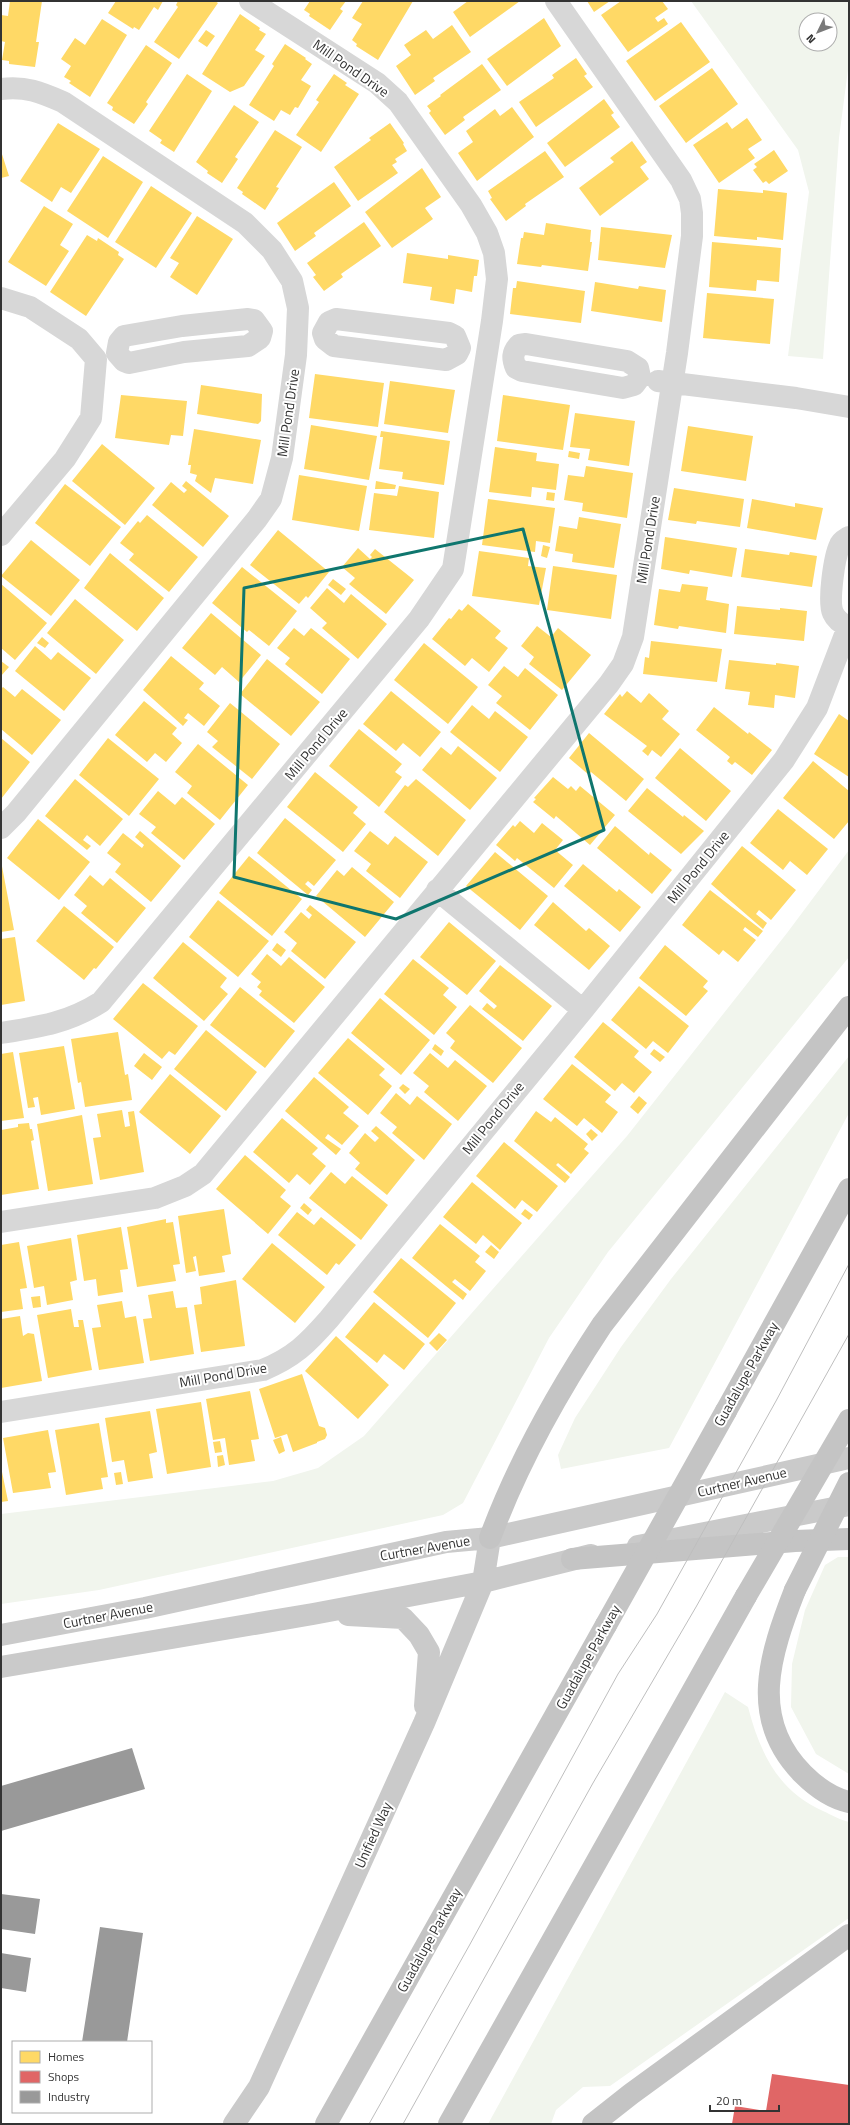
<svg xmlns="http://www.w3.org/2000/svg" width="850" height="2125" font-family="'Titillium Web',sans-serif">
<rect width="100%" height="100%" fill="#fff"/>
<path fill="#f1f5ed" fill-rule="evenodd" d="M691,1H849V62L839,138L823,359L788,356L809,192L798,150ZM806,20H830V44H806Z
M849,850V957L608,1252L549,1338L463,1503L443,1515L99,1590L1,1604V1514L273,1481L318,1468L364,1436L627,1136L787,933Z
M849,1056V1113L669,1448L561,1469L558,1455L575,1418L621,1347L671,1279Z
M838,1557H849V1774L816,1754L791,1707L792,1664L805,1610L825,1565Z
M725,1692L748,1707C760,1753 778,1791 823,1811C832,1815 840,1820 849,1822V1918L610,2086L583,2087L556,2110L551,2124H488Z"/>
<path fill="#ffd966" d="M10,1H42L36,42H39L35,67L9,64V61L2,60L5,42L1,41V15L8,16Z
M116,1H163L158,10L154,7L139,30L134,27L133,29L108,13Z
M178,1H215L218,3L179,59L154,42L178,7L176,5Z
M310,1H346L340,9L343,11L330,30L309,16L310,14L304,10Z
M363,1H413L378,60L356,46L357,44L352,40L362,24L352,18Z
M468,1H520L470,37L453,12Z
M587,1H610L594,12Z
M621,1H662L668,9L655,18L658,22L664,18L668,24L628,52L601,15Z
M240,14L260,28L259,30L266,34L255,50L265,56L244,86L230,92L202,74Z
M544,18L561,46L507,86L487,59Z
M102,19L127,35L90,97L69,83L71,81L64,77L71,66L61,59L75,38L85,45Z
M681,22L710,62L655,101L626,61Z
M452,25L471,52L433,78L435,81L415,95L396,66L411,55L404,45L426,30L433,39Z
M206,30L215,36L207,47L198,41Z
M285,44L306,58L305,59L312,64L301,80L311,86L298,108L295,107L290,115L281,110L274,121L249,105L274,66L272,64Z
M146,45L172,63L146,102L148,104L134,124L112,110L113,107L107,103Z
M576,58L587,74L584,76L593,87L536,127L519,102L554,78L552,75Z
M482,64L501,90L463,117L465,120L445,135L429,113L431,111L427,106L441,96L440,95Z
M712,68L738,104L686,143L659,106Z
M187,74L212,91L174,152L160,143L162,140L149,131Z
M334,74L347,83L345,85L359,94L321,152L296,135L319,102L316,100Z
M604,99L614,113L611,115L620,127L565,167L547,143Z
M234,105L259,122L235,157L238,159L222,183L207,173L208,171L196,162Z
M512,107L534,137L477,181L458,153L473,142L466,131L495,109L500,116Z
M747,118L762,140L748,149L755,158L719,183L693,145L727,122L732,129Z
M58,123L100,149L71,193L61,187L52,202L20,181Z
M390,123L404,143L403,144L407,151L395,159L397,162L392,165L398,173L358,201L334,167L371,140L369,138Z
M275,130L302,147L276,187L279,188L265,210L242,194L243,192L237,188Z
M632,141L647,162L640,167L649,179L600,216L579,188L614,162L610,158Z
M774,150L788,171L769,184L766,181L763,183L753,170L757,167L754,164Z
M1,151L9,176L1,178Z
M545,151L564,177L525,204L526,206L506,221L490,199L492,198L488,191Z
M103,156L143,182L108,238L67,211Z
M422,168L441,197L425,208L433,219L392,248L365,212Z
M334,182L351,206L314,233L316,236L295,251L277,223Z
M151,186L192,213L156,268L115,242Z
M718,189L763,193V190L787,193L783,240L757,237V240L714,236Z
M44,206L73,224L60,245L69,251L46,286L8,262Z
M197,216L233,239L197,295L170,277L179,263L170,258Z
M364,222L381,246L341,274L343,277L324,291L313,277L316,275L307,263Z
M546,223L591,230L590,242H592L588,271L542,265L541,267L517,264L521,238H523L524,232L544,235Z
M601,227L672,235L665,268L598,260Z
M87,235L97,241L98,238L119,252L118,255L124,259L86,316L50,292Z
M712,242L781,248L779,282L757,280L756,291L709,287Z
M407,253L448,259V255L479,260L477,276H474L472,292L456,289L454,304L430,300L432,287L403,283Z
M517,281L585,291L581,323L510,314L513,288H516Z
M595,282L638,289L639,286L666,290L662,322L591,311Z
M707,293L774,299L770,344L703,338Z
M315,374L384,383L378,427L309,418Z
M390,381L455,390L448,433L384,424Z
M201,385L262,394L261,421L258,424L197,414Z
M121,395L187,401L183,436L171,435L169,445L115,438Z
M503,395L570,405L563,450L497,441Z
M575,413L635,421L629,466L588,460L590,449L570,447Z
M311,425L377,436L369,480L304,469Z
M688,426L753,436L746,481L681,471Z
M194,429L261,440L253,484L215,478L211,493L195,481L197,475L190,473L191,465H188Z
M381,431L450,441L444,485L402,479L403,472L379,469L383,437H380Z
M102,444L155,488L125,525L72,481Z
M495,447L537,453L536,461L559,464L556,490L532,487L531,497L489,492Z
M569,451L580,453L579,459L568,457Z
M586,466L633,473L627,518L582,511L583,503L564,500L568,475L584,477Z
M299,475L367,486L359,531L292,520Z
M186,481L229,516L203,547L152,505L171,482L184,493L187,490L182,486Z
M376,481L396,485L395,489H375Z
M65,484L121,527L90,566L35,523Z
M399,486L439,492L434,538L369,530L374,493L397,496Z
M674,488L744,499L740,527L697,521L696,524L668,520Z
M547,492L555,493L554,501L546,500Z
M488,499L555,508L550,543L536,541L535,552L482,545Z
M752,499L795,507V503L823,508L816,540L747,528Z
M147,515L198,557L169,592L129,560L134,554L120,543L138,521L140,523Z
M579,517L621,524L614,568L572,562L573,554L555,551L559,526L577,529Z
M278,530L329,572L308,598L306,596L299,604L250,565Z
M665,537L737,548L732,577L690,570L689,574L661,569Z
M31,540L80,580L51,616L1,576Z
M543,545L550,547L547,558L541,556Z
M358,548L370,559L372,557L370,555L375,549L414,580L386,614L349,584L355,578L342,567Z
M745,549L789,555L790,552L817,556L812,587L741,577Z
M479,551L529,558L528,566L546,568L539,605L472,596Z
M110,553L164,598L137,631L84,588Z
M553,566L617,575L611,619L547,610Z
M242,567L297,611L269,646L249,630L247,632L212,603Z
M333,579L346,589L341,595L328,585Z
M1,584L47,623L15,660L1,648Z
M682,584L708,587L706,600L729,604L726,633L679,626L678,629L654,625L659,589L680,592Z
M327,588L344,603L351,594L387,624L358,659L322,628L327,623L310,608Z
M75,599L124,640L96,674L47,633Z
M468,604L501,631L495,638L508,648L489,672L472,658L465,666L432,639L449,618L451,619L459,609L462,611Z
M737,606L780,610V608L807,611L804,641L734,634Z
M211,613L261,655L239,682L222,667L215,675L182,648Z
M537,626L551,637L558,628L591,655L562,690L529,664L534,657L521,646Z
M294,628L304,636L311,628L350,659L322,694L285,664L290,658L277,648Z
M42,637L49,643L45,648L37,643Z
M651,641L722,649L717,682L643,674L645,657L649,658Z
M424,643L478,687L448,724L394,680Z
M35,646L51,660L58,652L91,678L64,711L15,671Z
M171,656L204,683L199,689L220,706L204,726L188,713L184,718L188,720L183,726L143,690Z
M267,659L320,702L291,736L240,694Z
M729,660L776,665V663L799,666L795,698L775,695L774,708L748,705L750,692L725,689Z
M1,661L9,667L1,676Z
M504,666L518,677L525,668L558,695L530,730L496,703L502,696L488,685Z
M3,687L15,697L22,689L61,720L32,755L1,729V689Z
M391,691L441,732L420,757L403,743L396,751L363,724Z
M627,691L641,703L649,693L669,711L662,719L680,734L661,757L652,750L648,756L642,751L647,746L604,714L620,694L622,697Z
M144,701L177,728L172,734L182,743L166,762L155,753L147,762L115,735Z
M230,703L280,744L252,779L212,747L218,741L207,732Z
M472,705L489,719L495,711L528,737L500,772L450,732Z
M714,707L748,734L749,732L772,750L752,775L735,762L732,765L727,761L730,757L696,730Z
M839,714L849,721V777L814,754Z
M359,729L402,764L395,772L402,777L379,807L329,766Z
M589,733L644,779L626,801L591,772L589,775L569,758Z
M1,738L30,762L1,799Z
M108,738L159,779L129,816L79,775Z
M198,744L248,785L220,820L187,793L192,786L175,772Z
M458,746L497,778L470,810L422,770L441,747L451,755Z
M680,748L731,791L706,821L655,778Z
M813,761L849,791V821L834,839L783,798Z
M315,772L358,807L353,813L366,824L343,852L287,807Z
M553,777L568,789L571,786L576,791L580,786L615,815L590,845L556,816L554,819L533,802L536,799L534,798Z
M75,779L123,819L100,846L87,835L83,840L91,846L87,850L45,816Z
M416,779L466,820L438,856L384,812L405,785L408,787Z
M647,788L683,817L684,815L704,831L681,854L628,811Z
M158,791L175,805L182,797L215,824L184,860L151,833L156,827L139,814Z
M778,809L828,849L807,875L790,861L783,870L750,843Z
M285,818L336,860L314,886L308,881L305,884L312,890L308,895L257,853Z
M38,819L90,862L59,900L7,858Z
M520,821L534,833L542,823L563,840L555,850L573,865L554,888L517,858L515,861L496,845L513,825L515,827Z
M615,826L649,855L650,852L672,870L652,894L597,848Z
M140,831L181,866L151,902L115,872L121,864L107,853L123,833L142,848L144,845L135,837Z
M370,831L388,845L395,836L428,862L400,898L366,871L371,864L354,851Z
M742,846L796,890L771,920L759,910L756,914L767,923L763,929L711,884Z
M495,852L548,896L520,930L466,886Z
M249,856L302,899L272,936L219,893Z
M1,861L14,930L1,932Z
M583,864L617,892L619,889L641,907L620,932L564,886Z
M352,867L394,902L365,937L316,896L337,870L344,876Z
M90,875L103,886L110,878L146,908L117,943L81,913L87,906L74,895Z
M710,890L763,931L758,937L745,927L743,930L756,940L738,962L723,950L719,955L682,925Z
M218,900L269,941L238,977L189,937Z
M553,902L586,931L589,928L610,946L589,970L534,925Z
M310,905L356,942L325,979L291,951L297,943L284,932L301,912L309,919L312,915L306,910Z
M64,906L114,947L96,969L94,968L84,980L36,941Z
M449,922L496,961L467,995L420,957Z
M15,937L25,1001L1,1005V939Z
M183,942L227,978L220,987L228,994L204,1021L153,978Z
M277,943L286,950L281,957L272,950Z
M665,945L708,981L703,987L708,991L686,1016L639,978Z
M267,954L281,966L289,957L325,987L294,1023L259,995L262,991L257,987L261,982L251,974Z
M413,959L449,988L443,995L457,1007L434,1035L384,994Z
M500,965L552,1006L523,1041L482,1009L487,1003L494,1009L497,1006L479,991Z
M143,983L198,1026L175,1055L169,1051L162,1059L113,1019Z
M639,986L689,1026L668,1053L653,1041L646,1049L611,1020Z
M240,987L295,1031L265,1068L210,1025Z
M380,998L430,1040L401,1075L351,1033Z
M470,1005L522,1048L493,1083L450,1048L455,1041L446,1033Z
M603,1022L639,1051L634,1057L652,1072L634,1093L622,1083L615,1091L574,1057Z
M206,1030L257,1072L226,1111L174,1069Z
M118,1032L125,1075L128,1074L132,1100L85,1107L81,1082L78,1083L71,1039Z
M348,1038L385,1069L379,1075L392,1086L368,1115L318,1073Z
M435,1044L444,1051L441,1056L432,1049Z
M64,1046L75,1109L41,1115L38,1097L33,1098L35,1107L28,1108L19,1053Z
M654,1049L665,1057L660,1062L650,1054Z
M13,1052L24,1118L1,1121V1054Z
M144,1053L162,1067L152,1080L134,1066Z
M430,1053L448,1068L455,1060L487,1086L458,1121L424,1092L429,1086L413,1073Z
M572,1064L611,1095L605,1102L618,1112L602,1133L584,1118L577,1126L543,1099Z
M170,1074L221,1116L190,1154L139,1112Z
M314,1077L349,1107L343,1113L359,1126L342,1145L328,1134L325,1138L341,1149L336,1155L285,1111Z
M403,1084L410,1089L405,1094L399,1088Z
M396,1093L410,1105L417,1096L452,1124L424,1160L392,1133L397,1127L380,1113Z
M639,1096L647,1103L638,1114L630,1107Z
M122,1110L125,1127L130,1126L128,1112L134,1111L144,1172L100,1180L93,1138L101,1137L97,1114Z
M536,1111L551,1122L555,1117L588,1144L584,1149L589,1153L571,1174L558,1163L556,1165L570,1177L565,1183L514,1141Z
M82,1115L93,1184L48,1191L37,1124Z
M282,1118L318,1148L312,1154L326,1166L310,1185L297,1174L289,1183L253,1152Z
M29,1123L30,1129H32L34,1140L31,1141L39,1189L1,1195V1130L18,1127V1124Z
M376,1126L415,1160L387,1195L355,1169L360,1163L349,1153L365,1133L375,1142L379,1138L371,1131Z
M591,1129L598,1135L592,1141L586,1134Z
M504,1142L558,1186L537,1212L522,1200L515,1209L476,1176Z
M245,1155L286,1190L280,1197L291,1206L268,1234L216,1189Z
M331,1172L345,1184L352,1176L388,1205L361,1240L309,1198Z
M472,1182L522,1223L500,1250L483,1235L476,1244L443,1217Z
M304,1203L312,1210L308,1215L300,1208Z
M224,1209L231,1254L222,1256L225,1272L199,1276L196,1256L193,1257L196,1271L186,1273L178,1216Z
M525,1209L533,1215L529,1220L521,1214Z
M297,1212L314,1225L321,1217L356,1245L339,1265L336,1263L327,1275L278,1235Z
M166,1219V1223L173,1222L180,1264L173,1265L176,1281L137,1287L127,1227Z
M440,1224L480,1256L475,1262L486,1271L470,1291L455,1279L452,1282L467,1294L463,1300L412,1258Z
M121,1227L128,1269L120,1270L123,1292L98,1296L96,1279L84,1281L77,1235Z
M71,1238L77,1280L70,1282L73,1300L47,1305L44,1286L34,1288L27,1246Z
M19,1242L27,1288L20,1289L23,1309L1,1312V1245Z
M272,1243L325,1287L295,1323L242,1279Z
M491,1245L499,1252L494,1259L485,1252Z
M401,1258L456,1303L428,1338L373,1292Z
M236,1280L245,1346L201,1352L194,1305L202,1304L200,1287Z
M173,1291L176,1308L187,1307L194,1354L150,1361L143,1319L152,1318L148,1295Z
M40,1296L41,1307L33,1308L31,1297Z
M122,1301L125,1318L136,1316L144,1363L99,1370L92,1328L101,1327L97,1305Z
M374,1302L425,1344L404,1370L384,1354L377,1363L345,1337Z
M71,1309L74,1327H79L78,1320H83L92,1370L48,1378L37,1315Z
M20,1316L23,1336L28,1333L34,1334L42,1381L1,1388V1319Z
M439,1333L447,1340L437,1351L429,1343Z
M336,1336L389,1385L358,1419L305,1371Z
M302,1374L319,1426L325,1428L327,1435L325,1439L317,1442V1443L293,1452L287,1434L275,1438L259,1389Z
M250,1391L259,1439L251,1440L255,1461L229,1465L225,1438L213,1440L206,1399Z
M201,1402L211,1467L167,1474L156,1409Z
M150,1411L157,1452L149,1454L153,1478L128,1482L124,1460L112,1462L105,1418Z
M99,1423L108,1477L101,1478L103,1489L66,1495L55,1430Z
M48,1430L56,1472L48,1473L51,1488L13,1493L3,1438Z
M281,1437L285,1451L279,1454L273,1440Z
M220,1441L222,1452L215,1453L213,1442Z
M223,1455L225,1465L218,1467L217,1456Z
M1,1467L8,1501L1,1502Z
M121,1472L123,1484L116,1485L114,1473Z"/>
<path fill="#e06666" d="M772,2074L849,2085V2124H732L735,2106L766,2111Z"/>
<path fill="#999" d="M132,1748L145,1789L1,1831V1786Z
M1,1894L40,1899L35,1934L1,1929Z
M100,1927L143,1933L127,2042H82Z
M1,1953L31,1958L26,1992L1,1988Z"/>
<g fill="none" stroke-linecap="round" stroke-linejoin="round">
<path stroke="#d7d7d7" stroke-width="22" d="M1,89C26,86 40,92 63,102L245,223L272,250L292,281L298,308L296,355L282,458L271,499L257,519L16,813L1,828
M1,298L30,307L79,339L96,359L91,418L65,459L1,535
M248,319L254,320L262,331L260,338L248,346L184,352L129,363L124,361L117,353L119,342L124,336L182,326Z
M336,319L449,333L455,336L460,348L457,354L446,360L334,346L325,339L323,333L329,322Z
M526,344L627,361L638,368L640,377L634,385L623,388L522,371L516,368C512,358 512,353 519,345Z
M658,381L796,398L849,407
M849,537C846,539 841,541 840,545C834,557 828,602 833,613C836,620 842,624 849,627
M437,890L583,1010
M1,1033C39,1027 68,1023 101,1002L419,619L453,569L492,321L497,279L494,253L487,233L471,205L398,102L377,83L250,1
M1,1222L155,1198L185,1186L203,1174L609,684L623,664L633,637L677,353L692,236V213L690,199L681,180L556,1
M1,1412L263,1370C294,1357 307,1344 329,1319L583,1010L784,760L817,708L848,627"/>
<path stroke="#cacaca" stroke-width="22" d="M638,1546L849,1505
M348,1615L403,1618L419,1635L429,1652L425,1706
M1,1635L145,1608L446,1542L490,1538L849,1458
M1,1667L313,1614L483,1582L591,1555
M234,2124L259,2087L424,1723L483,1582L490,1538"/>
<path stroke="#c4c4c4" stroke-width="22" d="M726,1411L849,1189
M490,1538C518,1462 557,1393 602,1325L849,1007
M572,1559L795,1541L849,1539
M795,1590C770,1654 748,1719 803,1774C816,1787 831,1798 849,1802
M326,2124L606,1625
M449,2124L746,1596
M593,2124L631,2094L849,1935"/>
<path stroke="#bebebe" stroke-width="1" d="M369,2124L469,1946L618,1674L657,1614L776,1401L849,1264
M403,2124L593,1783L696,1607L849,1334"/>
<path stroke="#c4c4c4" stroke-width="22" d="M795,1590L849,1483
M746,1596L849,1420
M606,1625L726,1411"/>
</g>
<path fill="none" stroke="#0f766e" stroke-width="3" stroke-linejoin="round" d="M523,529L604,830L396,919L234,877L244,588Z"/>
<g text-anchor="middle" stroke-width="4" stroke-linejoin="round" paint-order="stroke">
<g font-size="14" fill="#333" stroke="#fff">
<text transform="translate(351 68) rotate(35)" y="5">Mill Pond Drive</text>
<text transform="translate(288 413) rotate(-82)" y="5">Mill Pond Drive</text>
<text transform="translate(648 540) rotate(-81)" y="5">Mill Pond Drive</text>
<text transform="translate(316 744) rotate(-50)" y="5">Mill Pond Drive</text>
<text transform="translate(698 867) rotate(-51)" y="5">Mill Pond Drive</text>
<text transform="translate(493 1118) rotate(-51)" y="5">Mill Pond Drive</text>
<text transform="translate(746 1374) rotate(-61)" y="5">Guadalupe Parkway</text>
<text transform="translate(223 1375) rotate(-10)" y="5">Mill Pond Drive</text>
<text transform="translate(742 1482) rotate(-13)" y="5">Curtner Avenue</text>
<text transform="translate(425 1548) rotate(-10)" y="5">Curtner Avenue</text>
<text transform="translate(108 1615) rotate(-11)" y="5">Curtner Avenue</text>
<text transform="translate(588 1657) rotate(-61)" y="5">Guadalupe Parkway</text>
<text transform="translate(373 1835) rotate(-66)" y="5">Unified Way</text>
<text transform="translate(429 1940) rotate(-61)" y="5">Guadalupe Parkway</text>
</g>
</g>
<rect width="850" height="2125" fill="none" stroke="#333333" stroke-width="4"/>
<rect x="12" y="2041" width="140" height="72" fill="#ffffff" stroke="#adadad"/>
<rect x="20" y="2051" width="20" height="12" fill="#ffd966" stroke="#adadad"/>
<text x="48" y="2061" font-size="12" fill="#333333">Homes</text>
<rect x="20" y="2071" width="20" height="12" fill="#e06666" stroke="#adadad"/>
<text x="48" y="2081" font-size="12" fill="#333333">Shops</text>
<rect x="20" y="2091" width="20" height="12" fill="#999999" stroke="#adadad"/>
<text x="48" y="2101" font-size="12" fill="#333333">Industry</text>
<g transform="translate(818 32) rotate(227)"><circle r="19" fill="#ffffff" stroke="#adadad"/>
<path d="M0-3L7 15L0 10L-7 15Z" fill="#7a7a7a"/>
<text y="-6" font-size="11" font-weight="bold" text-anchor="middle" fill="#333333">N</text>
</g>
<path d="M710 2105v6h69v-6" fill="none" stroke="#333333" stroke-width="2"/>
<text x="716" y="2105" font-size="12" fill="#333333" stroke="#ffffff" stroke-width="3" paint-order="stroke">20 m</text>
</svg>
